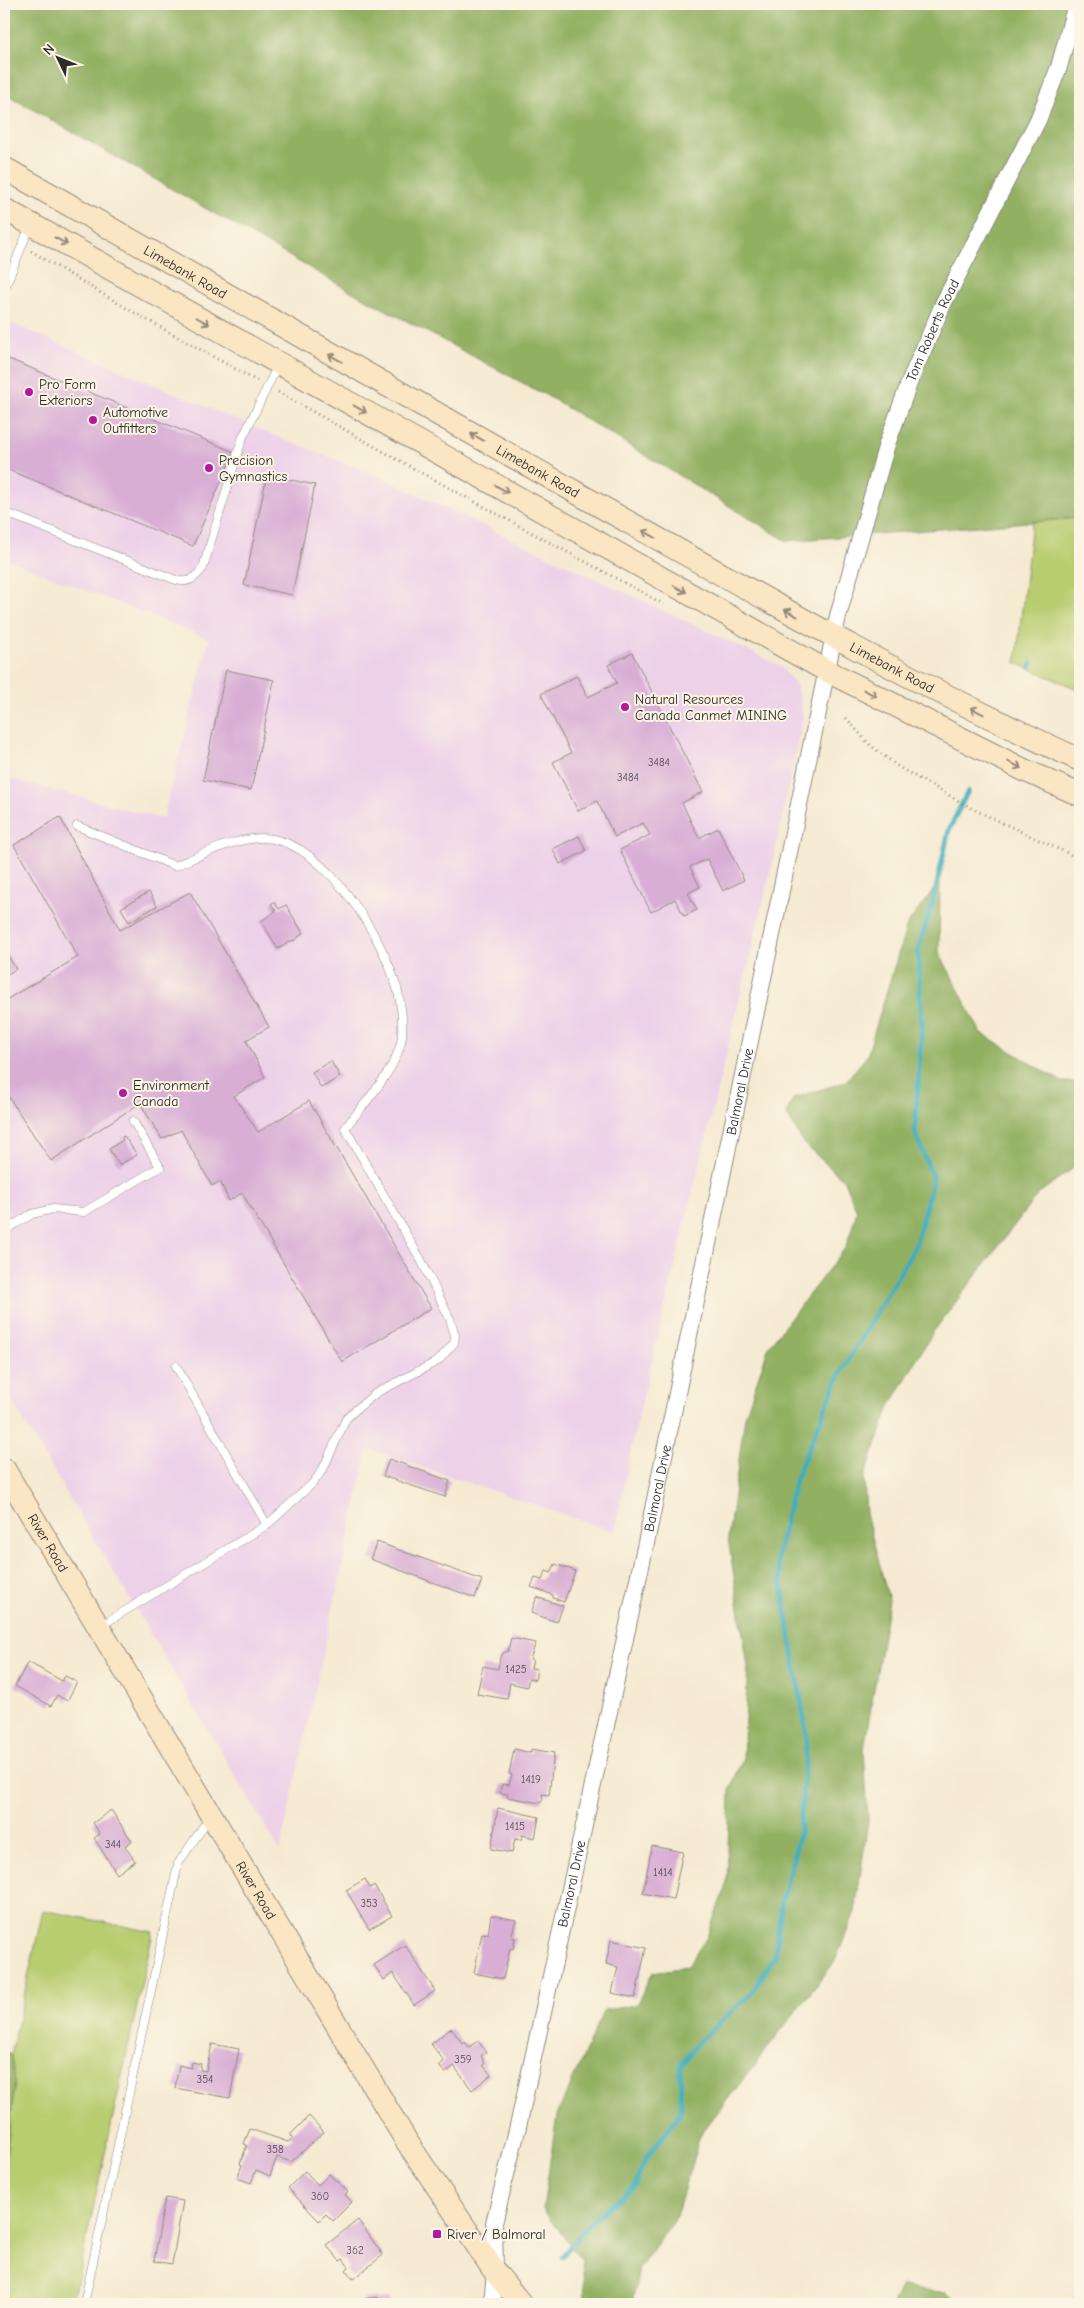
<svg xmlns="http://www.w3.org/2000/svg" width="1084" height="2308" font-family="'Comic Neue',sans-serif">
<rect width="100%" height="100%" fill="#fcf5e5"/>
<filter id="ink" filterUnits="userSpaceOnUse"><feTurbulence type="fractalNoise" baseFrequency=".02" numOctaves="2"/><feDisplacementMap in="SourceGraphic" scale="10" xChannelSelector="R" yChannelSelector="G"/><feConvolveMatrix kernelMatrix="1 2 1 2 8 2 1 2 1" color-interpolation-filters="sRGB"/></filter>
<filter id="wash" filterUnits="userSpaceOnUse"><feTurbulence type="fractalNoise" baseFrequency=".0096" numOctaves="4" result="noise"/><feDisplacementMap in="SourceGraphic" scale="20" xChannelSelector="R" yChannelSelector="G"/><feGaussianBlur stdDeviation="1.12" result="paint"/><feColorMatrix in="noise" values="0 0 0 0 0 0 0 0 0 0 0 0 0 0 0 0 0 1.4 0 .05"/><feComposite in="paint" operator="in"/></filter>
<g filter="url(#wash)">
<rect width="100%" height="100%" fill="#f5ead1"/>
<path fill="#edd1e9" d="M4,320L263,431L378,476L779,665L797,686L803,716L773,861L633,1439L615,1532L368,1449L280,1851L4,1388V777L163,819L209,639L4,558Z"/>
<path fill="#b8cc6f" stroke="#727c4d" d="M1080,518V690L1016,663L1032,522Z
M43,1910L153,1932L75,2292L63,2304H4V2050L11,2054Z"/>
<path fill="#92b062" stroke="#5e6e46" d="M4,4H1080V518L787,541L551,398L343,287L4,93Z
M940,881L939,952L981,1033L1062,1082H1080V1163L1038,1194L933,1332L890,1406L864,1478L866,1514L889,1600L864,1749L868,1821L855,1912L835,1961L700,2135L676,2217L639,2269L632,2304H592L585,2297L582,2261L543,2209L557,2115L604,2010L636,2005L653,1972L687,1967L707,1937L727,1882L730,1790L743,1758L748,1666L728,1538L745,1416L769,1346L846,1247L857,1211L843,1179L803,1143L786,1113L794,1098L845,1082L867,1056L907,925Z
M4,2050L11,2055L15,2082L4,2173Z
M901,2286L946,2293L958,2304H892Z"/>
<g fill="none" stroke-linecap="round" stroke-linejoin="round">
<path stroke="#3faebc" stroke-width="5" d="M1030,667L1032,663
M562,2256L592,2221L635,2185L646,2158L680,2114L681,2065L697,2043L750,1995L775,1956L782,1900L799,1837L807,1736L777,1558L795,1480L840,1374L915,1247L933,1179L915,1131L922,1026L918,950L933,901L949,830L968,791"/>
</g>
<g id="blocks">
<path fill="#d8aed5" d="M4,357L234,452L193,546L4,468Z
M267,475L315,485L292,595L244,585Z
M632,653L703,792L682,803L699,838L718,828L744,880L723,891L707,859L690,867L700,887L688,893L697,910L684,916L675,899L651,912L620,850L650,835L643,823L615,837L597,801L578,811L553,762L571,753L541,694L577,676L588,697L617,683L608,665Z
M226,670L274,680L251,790L203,780Z
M60,817L120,930L190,892L269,1027L246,1040L265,1077L234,1096L258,1132L309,1101L431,1308L342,1362L242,1193L229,1201L220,1181L212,1186L181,1130L162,1139L140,1103L51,1161L4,1090V1001L78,957L14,845Z
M579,836L586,851L560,864L553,849Z
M149,892L157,906L129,922L121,908Z
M274,902L279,909L286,905L303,933L294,941L293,940L278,949L261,921L276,911L271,904Z
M4,949L16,969L4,976Z
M331,1061L340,1077L321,1088L312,1072Z
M124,1136L137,1155L119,1165L109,1149L123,1140L122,1137Z
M389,1459L450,1481L445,1497L383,1476Z
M377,1542L482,1580L475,1598L370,1559Z
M555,1564L575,1571L564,1602L553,1598V1595L531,1587L535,1578L542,1580L546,1571L551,1573Z
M537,1597L563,1606L557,1622L531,1613Z
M511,1638L536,1643L530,1659L533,1660L531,1668L537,1669L535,1680L529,1678L527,1687L510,1683L507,1699L477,1694L483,1666L498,1669L500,1657L503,1653L508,1651Z
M28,1662L62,1681L65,1676L77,1682L67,1701L57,1695L51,1706L15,1686Z
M514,1749L531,1753V1749L554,1753L549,1795L542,1794L543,1800L540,1803L507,1797L508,1794L500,1793L502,1784L509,1785L512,1775L509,1774Z
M498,1808L539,1817L535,1838L522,1835L521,1840L515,1839L512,1853L491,1849Z
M111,1810L132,1841L125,1846L135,1861L117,1874L94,1838L100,1834L93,1823Z
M652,1846L683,1852L673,1899L643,1893Z
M365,1879L370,1888L374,1885L392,1916L369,1929L346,1890Z
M491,1915L516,1920L511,1937L515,1938L513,1949L510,1948L503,1979L474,1973L482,1933L488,1934Z
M611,1940L646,1948L635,1998L612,1993L618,1967L606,1964Z
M405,1945L435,1991L414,2005L393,1973L384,1980L374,1965Z
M451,2028L463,2044L465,2042L469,2047L478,2041L486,2052L481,2056L485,2063L483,2065L491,2075L472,2090L454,2066L445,2073L439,2066L444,2061L431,2044Z
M212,2044L239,2049L230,2098L175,2088L179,2065L191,2068L192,2062L201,2064L200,2070L206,2071Z
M309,2116L324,2132L291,2162L277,2157L270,2176L256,2170L251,2183L237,2178L242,2165L240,2164L247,2145L244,2144L250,2129L288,2142L293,2138L290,2135Z
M305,2171L318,2185L329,2174L348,2192L345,2195L352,2202L333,2221L326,2214L319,2221L288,2188Z
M165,2198L183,2201L172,2264L154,2261Z
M358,2220L383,2255L353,2279L346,2270L349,2267L343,2259L340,2261L326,2245Z
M378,2297V2300L390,2299L391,2304H358L364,2302L363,2299Z"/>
</g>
</g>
<g filter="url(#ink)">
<use href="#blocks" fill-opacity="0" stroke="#908a7e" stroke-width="1"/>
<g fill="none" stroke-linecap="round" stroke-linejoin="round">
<defs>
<path id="lane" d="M4,290L30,226
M4,512L176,580C189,584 195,578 203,568L242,439L278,365
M77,826L175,866C201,855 232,839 261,838C319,837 376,927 393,976C400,994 403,1015 402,1035C400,1066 364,1104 345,1128L421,1260L450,1319L455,1335L454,1343L438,1361L376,1393L353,1412L346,1419L323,1469L313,1483L267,1525L100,1626
M4,1231L32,1214L53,1209L84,1212L160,1167L133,1121
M176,1366L267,1525
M84,2304L178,1864L209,1818"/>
<g id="street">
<path id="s1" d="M492,2304L495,2272L494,2223L519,2122L646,1543L838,616L887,444L911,378L944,302L1038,120L1059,67L1076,4"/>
</g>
<g id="secondary">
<path id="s2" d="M4,168C202,282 401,394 600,506C758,595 915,685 1080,760"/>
<path d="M4,209L827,671L1024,770L1080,795"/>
<path id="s3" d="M4,1469L407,2142L495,2272L521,2304"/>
</g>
</defs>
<use href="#lane" stroke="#908a7e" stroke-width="9"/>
<use href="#street" stroke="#908a7e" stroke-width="18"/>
<use href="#secondary" stroke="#908a7e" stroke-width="24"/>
<path stroke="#908a7e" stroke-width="3" stroke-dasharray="1 4" stroke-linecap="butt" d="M4,236L12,241
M31,251L126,308L257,381
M278,392L418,471L667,606
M846,718L870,745L900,768L977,811L1080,859"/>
<use href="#lane" stroke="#fff" stroke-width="8"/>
<use href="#street" stroke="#fff" stroke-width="16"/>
<use href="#secondary" stroke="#fbe6c4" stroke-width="22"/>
</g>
<defs><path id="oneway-shaft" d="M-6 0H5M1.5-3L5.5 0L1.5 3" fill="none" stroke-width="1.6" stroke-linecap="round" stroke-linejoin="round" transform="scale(1.25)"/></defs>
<g stroke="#938878">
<use href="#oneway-shaft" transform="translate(61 241) rotate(29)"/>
<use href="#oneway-shaft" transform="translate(203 321) rotate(30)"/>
<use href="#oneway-shaft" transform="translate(335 358) rotate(-151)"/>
<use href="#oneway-shaft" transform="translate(360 409) rotate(29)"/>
<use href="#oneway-shaft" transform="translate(477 437) rotate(-151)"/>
<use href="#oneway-shaft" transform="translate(502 489) rotate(29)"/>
<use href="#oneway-shaft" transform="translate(649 534) rotate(-151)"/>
<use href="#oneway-shaft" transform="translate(680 589) rotate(29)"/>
<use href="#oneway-shaft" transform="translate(791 613) rotate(-151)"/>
<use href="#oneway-shaft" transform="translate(870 693) rotate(27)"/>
<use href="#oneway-shaft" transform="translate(977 711) rotate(-153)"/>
<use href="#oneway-shaft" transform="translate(1015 765) rotate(26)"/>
</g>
</g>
<g fill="#b5179e" stroke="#fcf5e5" stroke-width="2">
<circle cx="29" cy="392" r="5"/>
<circle cx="93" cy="420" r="5"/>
<circle cx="209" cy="468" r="5"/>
<circle cx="625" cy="707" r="5"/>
<circle cx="123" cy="1093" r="5"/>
<rect x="432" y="2229" width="10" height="10" rx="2.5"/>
</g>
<g text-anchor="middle" stroke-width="4" stroke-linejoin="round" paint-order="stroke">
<g font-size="11" fill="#564c56">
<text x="659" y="766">3484</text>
<text x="628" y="781">3484</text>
<text x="516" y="1673">1425</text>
<text x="531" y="1783">1419</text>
<text x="515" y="1830">1415</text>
<text x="113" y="1848">344</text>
<text x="663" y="1876">1414</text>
<text x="369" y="1907">353</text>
<text x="463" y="2063">359</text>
<text x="205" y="2083">354</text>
<text x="275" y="2153">358</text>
<text x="320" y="2200">360</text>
<text x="355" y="2254">362</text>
</g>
<g font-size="14" fill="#2b2b2b" stroke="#fcf5e5">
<text dy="5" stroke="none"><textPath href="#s2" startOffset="209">Limebank Road</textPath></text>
<text dy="5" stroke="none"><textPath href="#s1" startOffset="2026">Tom Roberts Road</textPath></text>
<text dy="5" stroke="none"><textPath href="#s2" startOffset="614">Limebank Road</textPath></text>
<text dy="5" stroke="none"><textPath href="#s2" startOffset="1019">Limebank Road</textPath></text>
<text dy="5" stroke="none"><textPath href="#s1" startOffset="1239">Balmoral Drive</textPath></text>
<text dy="5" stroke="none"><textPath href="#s1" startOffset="834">Balmoral Drive</textPath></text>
<text dy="5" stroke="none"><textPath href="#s3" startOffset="86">River Road</textPath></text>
<text dy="5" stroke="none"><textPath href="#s1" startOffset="429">Balmoral Drive</textPath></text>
<text dy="5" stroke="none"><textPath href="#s3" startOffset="491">River Road</textPath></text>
</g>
<g font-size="14" fill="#2b2b2b" stroke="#fcf5e5" text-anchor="start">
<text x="39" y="389">Pro Form<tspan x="39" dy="16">Exteriors</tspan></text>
<text x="103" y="417">Automotive<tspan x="103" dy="16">Outfitters</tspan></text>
<text x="219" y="465">Precision<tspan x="219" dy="16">Gymnastics</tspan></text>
<text x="635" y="704">Natural Resources<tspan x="635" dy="16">Canada Canmet MINING</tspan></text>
<text x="133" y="1090">Environment<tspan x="133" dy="16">Canada</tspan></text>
<text x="447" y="2239">River / Balmoral</text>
</g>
</g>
<rect width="1084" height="2308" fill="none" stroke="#fcf5e5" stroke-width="20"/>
<g transform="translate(58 58) rotate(313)" stroke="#fcf5e5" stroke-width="4" paint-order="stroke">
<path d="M0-4L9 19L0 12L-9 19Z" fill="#2b2b2b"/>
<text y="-8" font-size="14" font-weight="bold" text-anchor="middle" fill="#2b2b2b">N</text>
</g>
</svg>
